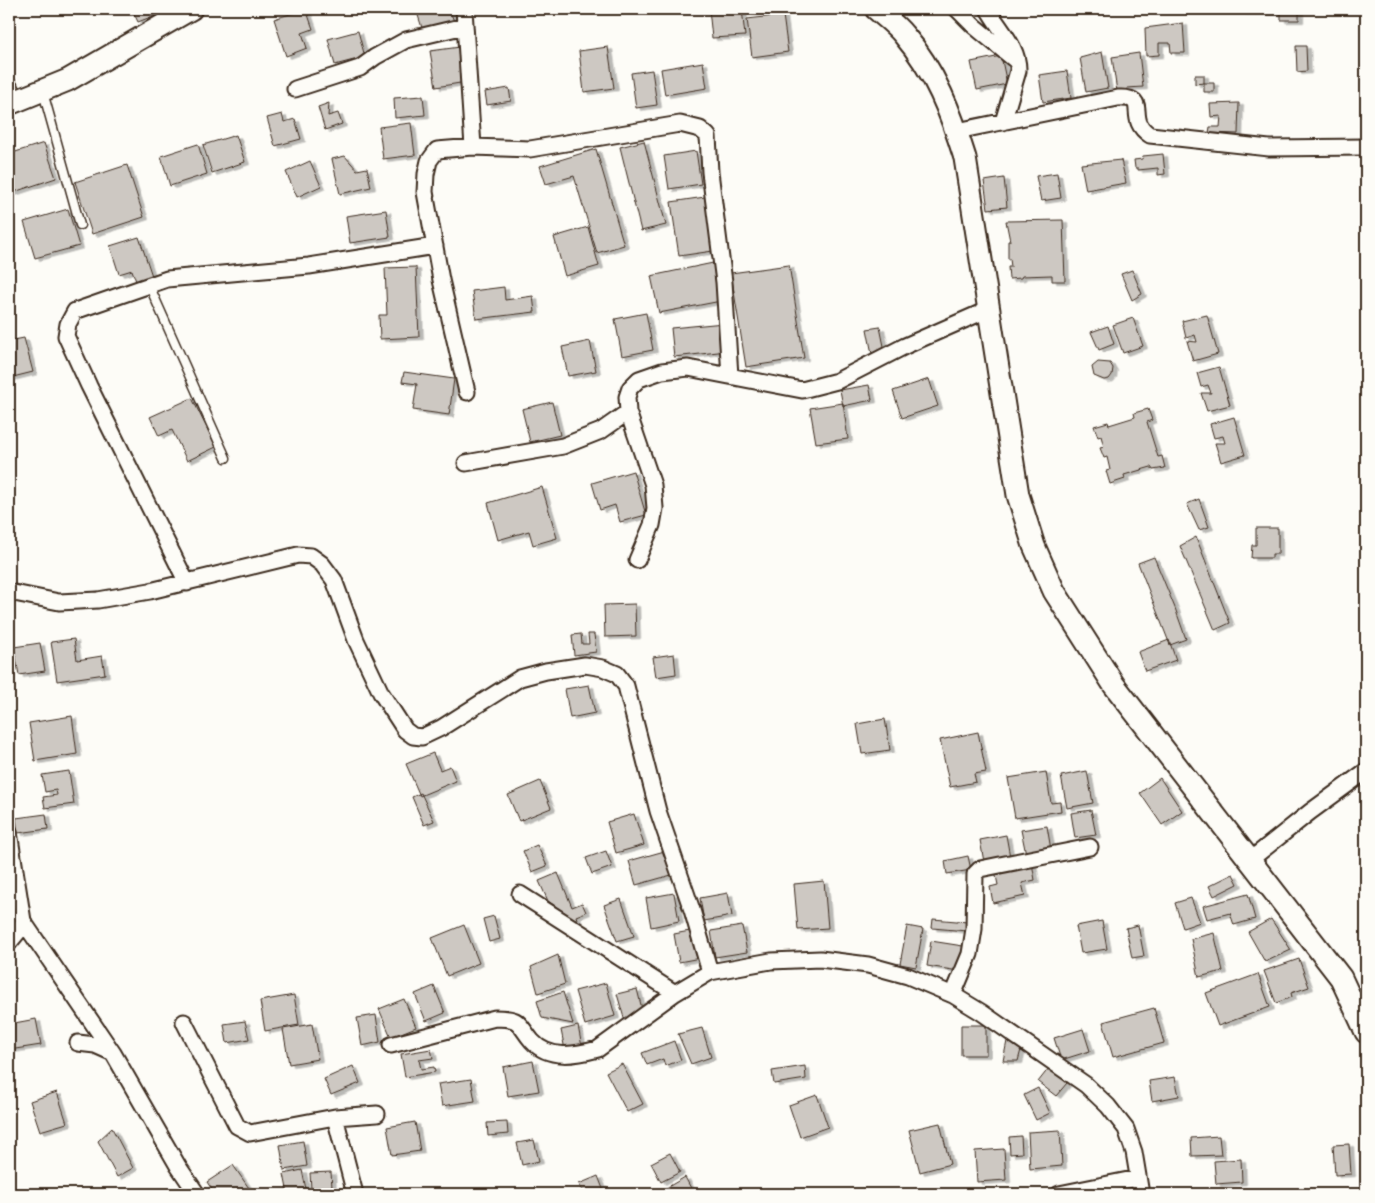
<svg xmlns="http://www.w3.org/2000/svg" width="1375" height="1203" font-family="Mynerve,sans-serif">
<defs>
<filter id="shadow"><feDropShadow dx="4.5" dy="2.5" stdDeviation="0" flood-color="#0004"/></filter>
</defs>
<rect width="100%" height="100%" fill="#fdfcf7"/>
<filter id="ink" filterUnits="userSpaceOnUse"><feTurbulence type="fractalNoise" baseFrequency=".02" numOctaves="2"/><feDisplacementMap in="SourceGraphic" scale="10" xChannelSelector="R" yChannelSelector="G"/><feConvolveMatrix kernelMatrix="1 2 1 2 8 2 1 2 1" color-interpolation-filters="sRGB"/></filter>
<g filter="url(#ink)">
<path fill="#cdc8c2" stroke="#3b2a1e" filter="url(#shadow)" d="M132,9H165L166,11L138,22Z
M306,9L313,29L302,33L307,48L286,56L274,19Z
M416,9H449L454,21L423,31Z
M709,9H742L745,36L712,38Z
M1241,9H1299V20H1281V13L1241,12Z
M783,15L788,52L752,57L747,19Z
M1183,23L1185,53H1171L1170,43H1159V55L1146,56L1145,28Z
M358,31L365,57L335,65L328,39Z
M1296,46H1306L1307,71L1297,72Z
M460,47L466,82L436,87L430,51Z
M608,47L614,88L584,92L579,51Z
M1102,52L1108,88L1086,92L1080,58Z
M1139,53L1143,87L1127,88L1128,91L1117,92L1112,57Z
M1001,56L1007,84L977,90L971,62Z
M703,62L707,88L665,95L661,69Z
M652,70L657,105L636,108L631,73Z
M1067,71L1071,98L1043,102L1039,75Z
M1195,75H1204V83L1195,84Z
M1204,83H1214V92H1204Z
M509,88L511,101L487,105L485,92Z
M423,96L425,115L395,118L394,98Z
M329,103L328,116L338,113L342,124L325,130L318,107Z
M1239,103L1238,134L1209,133L1210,127H1220L1221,116L1211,117L1210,104Z
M282,114L284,122L295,119L301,139L275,146L267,118Z
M411,123L415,155L383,159L379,127Z
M236,135L245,162L212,173L203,145Z
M644,141L666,225L641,231L620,147Z
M44,143L56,178L11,193L9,187V154Z
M198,144L207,174L170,186L161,156Z
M596,149L624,245L597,253L574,176L546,184L540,166Z
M696,151L701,184L669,189L664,156Z
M1163,154L1165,174L1158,175V168L1138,170V168H1135L1134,160L1142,159L1143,156Z
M345,156L357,170L367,168L371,187L340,194L332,159Z
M1121,160L1126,183L1086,190L1081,164Z
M310,161L321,186L297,197L286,172Z
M127,165L144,217L92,234L75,182Z
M1057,173L1061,198L1041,201L1036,176Z
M1004,178L1007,207L988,209L984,181Z
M705,197L713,251L679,256L671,202Z
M68,209L79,246L35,258L24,222Z
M386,210L390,237L350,243L346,216Z
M1063,220L1065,281H1052V275L1022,276L1021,278L1009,279L1008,267H1011L1010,259H1008V241H1010L1006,221Z
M588,227L599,266L565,276L554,237Z
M139,237L153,279L137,284L132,270L119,274L110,246Z
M713,263L721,301L659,313L651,276Z
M789,265L804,358L746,367L731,273Z
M416,267L419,337L380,339L379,315H387L385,268Z
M1132,270L1142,294L1132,300L1121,274Z
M504,287L505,300L533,296L535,312L476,319L472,291Z
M646,313L653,350L622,356L615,319Z
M1207,315L1218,354L1193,361L1187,341L1197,342L1195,335L1186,338L1182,321Z
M1133,318L1143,346L1123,353L1113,325Z
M724,323L727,351L674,357L671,328Z
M1108,326L1114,344L1099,350L1091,332Z
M880,327L885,351L872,354L867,329Z
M24,338L33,372L9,378V341Z
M590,341L596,371L568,376L562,347Z
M1098,362L1110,363L1113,368L1112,375L1109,379L1104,380L1094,376L1092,367Z
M1219,367L1230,405L1207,411L1201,393H1211L1208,385L1201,387L1197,373Z
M404,372L454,379L449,415L413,410L417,384L402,382Z
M929,379L938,406L902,418L893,391Z
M869,385L872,400L843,406L840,390Z
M192,398L216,447L187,461L172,430L159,436L150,417Z
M552,402L560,435L530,442L522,409Z
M843,403L848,439L816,443L810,408Z
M1148,409L1152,420L1147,422L1158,457L1162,456L1165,468L1153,470L1151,467L1124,475L1125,479L1110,484L1106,471L1110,470L1107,457L1104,458L1100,448L1104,447L1101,436L1098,437L1094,426L1108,422L1109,425L1135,417L1134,413Z
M1234,417L1245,455L1221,462L1215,443H1225L1223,436L1214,438L1210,424Z
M633,471L646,515L620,522L615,505L600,510L592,483Z
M542,487L557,538L533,545L529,531L498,540L488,503Z
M1199,499L1209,527L1199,530L1187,504Z
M1256,528H1278V554H1272V558H1251L1252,545H1256Z
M1196,537L1230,623L1215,630L1180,546Z
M1154,557L1175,608L1186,639L1170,645L1138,563Z
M635,604L636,636L605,637L604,605Z
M581,634L582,644H589L588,634H594L596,652L574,655L572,635Z
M74,639L77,660L102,656L105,674L57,681L51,642Z
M1169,640L1176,660L1145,671L1138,652Z
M40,643L45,671L19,675L14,647Z
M674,654L676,674L656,677L653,657Z
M589,685L595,713L570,718L565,689Z
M72,716L77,754L35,761L29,723Z
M885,719L890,750L862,754L857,724Z
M978,732L986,772L974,774L976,782L950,787L940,740Z
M433,753L440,770L450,766L456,781L420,796L406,764Z
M69,771L74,804L45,808L43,797L57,795L56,790L45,792L42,775Z
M1087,771L1093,803L1067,808L1061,776Z
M1046,772L1051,803L1060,802L1061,811L1015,818L1008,778Z
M1160,778L1182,811L1162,825L1140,793Z
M540,781L551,808L519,821L508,795Z
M421,793L434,821L424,825L412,797Z
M1091,810L1096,835L1075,838L1071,813Z
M46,814L48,829L18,833L16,818Z
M634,814L644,845L616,853L607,822Z
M1047,826L1051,850L1026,854L1021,830Z
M1006,835L1010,857L984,862L980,840Z
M537,845L547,866L532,872L523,851Z
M668,850L675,874L636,885L629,861Z
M606,851L612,867L592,874L586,858Z
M968,856L971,870L947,874L945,861Z
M1032,863L1035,880L1022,883L1025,896L993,903L990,887L998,885L995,871Z
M558,873L572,907L582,903L586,912L576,916L578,922L548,901L539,881Z
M1233,874L1238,884L1214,896L1209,886Z
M824,881L828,928L798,930L794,884Z
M674,893L679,921L651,927L646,898Z
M728,893L732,916L704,921L700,898Z
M1248,894L1255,919L1234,925L1230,913L1207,919L1203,906Z
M1191,898L1200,922L1183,928L1175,903Z
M621,899L634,936L617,941L604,905Z
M494,916L500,939L489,942L483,919Z
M933,919L968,922L967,931L932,928Z
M1271,919L1291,950L1265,962L1248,932Z
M1102,921L1107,949L1081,953L1076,926Z
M464,925L479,963L447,976L432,938Z
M1138,925L1144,956L1132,958L1126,928Z
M742,926L747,952L715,957L711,931Z
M907,926L923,929L916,967L900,964Z
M695,930L700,958L679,962L674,934Z
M1214,933L1223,971L1199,977L1191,939Z
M931,941L963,946L959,971L927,966Z
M558,955L565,984L538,993L531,967Z
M1299,959L1309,987L1291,993L1292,997L1276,1003L1264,971Z
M1258,974L1270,1007L1218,1026L1206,993Z
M606,983L615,1016L585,1025L575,991Z
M434,986L445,1013L426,1021L415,994Z
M637,989L643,1013L626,1025L617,994Z
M563,992L573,1024L542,1018L537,1001Z
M294,995L299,1025L265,1031L260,1001Z
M404,999L416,1027L391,1037L379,1009Z
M1154,1008L1164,1043L1113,1057L1103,1022Z
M376,1015L380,1042L362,1046L357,1018Z
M36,1019L41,1045L9,1050V1024Z
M245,1021L249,1039L227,1043L224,1024Z
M312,1024L318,1059L289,1064L283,1029Z
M961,1025H986V1055H961Z
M578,1026L582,1047L565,1050L561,1030Z
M702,1028L711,1057L691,1064L678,1034Z
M1083,1029L1090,1051L1061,1060L1054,1038Z
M674,1041L681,1060L665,1066L663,1059L647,1065L642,1053Z
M1007,1041L1022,1046L1018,1061H1003Z
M431,1049L433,1058L419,1060L421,1069L434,1067L435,1072L405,1077L401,1054Z
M533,1061L539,1091L508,1096L503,1067Z
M622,1064L643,1104L627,1112L606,1072Z
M353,1066L360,1083L331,1095L324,1079Z
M805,1066L806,1079L774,1084L772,1071Z
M1049,1068L1067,1083L1056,1096L1038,1082Z
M1175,1077L1179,1096L1152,1101L1149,1081Z
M471,1079L475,1101L442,1106L438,1084Z
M1038,1088L1050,1113L1036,1120L1024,1095Z
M57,1092L67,1123L40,1131L30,1101Z
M817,1095L828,1127L800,1137L789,1105Z
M415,1122L420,1151L392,1155L387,1127Z
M507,1122L508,1134L488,1136L487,1123Z
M940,1123L950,1164L920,1172L909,1130Z
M112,1128L133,1168L117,1177L98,1141Z
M1060,1130L1062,1166L1030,1169L1028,1132Z
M1021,1136L1022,1153L1010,1154L1009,1137Z
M1219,1136L1221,1155L1192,1156L1191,1138Z
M534,1140L539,1161L522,1165L517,1143Z
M303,1141L307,1166L284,1170L280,1145Z
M1349,1144L1351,1174L1335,1175L1333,1145Z
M1004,1149L1006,1180L977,1182L975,1151Z
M670,1153L680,1172L661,1182L651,1163Z
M1241,1159L1242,1182L1216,1184L1214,1161Z
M233,1165L253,1194H215L207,1182Z
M302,1170L307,1194H288L284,1174Z
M331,1172L332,1188L311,1189L310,1173Z
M598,1176L605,1194H584L579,1184Z
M685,1177L694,1194H656Z"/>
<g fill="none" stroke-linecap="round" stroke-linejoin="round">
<defs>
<path id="lane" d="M43,92L80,225
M149,285L226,458"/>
<path id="street" d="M464,9L473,147
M957,9L974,26L1015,60
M988,9C999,29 1019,47 1018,71L1003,122
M9,86L15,101
M295,89L360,68L375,57L406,40L465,26
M957,131L1118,98C1152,96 1124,119 1150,135L1269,148L1366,147
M467,392L441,280L425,192L426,174L429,161L437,150L473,147L530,149L680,124L700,129L708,136L710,172L724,282L730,376
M466,463L563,446L601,431L628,412
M637,560L652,525L655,508L653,485L628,412L627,397L630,388L639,379L662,371L688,368L802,390L837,381L905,346L987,310
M187,583L89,386L66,336L68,324L75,311L167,279L309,266L435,246
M9,592L59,602L98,600L150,591L298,555L311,556L322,564L334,580L356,640L381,693L405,730L413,736L422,737L441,728L520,678L546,671L585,665L603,668L617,674L626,686L658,811L692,910L710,972
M9,832L23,921L19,931L9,943
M1250,860L1310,812L1366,771
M520,894L675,993
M23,921L113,1053
M953,995L970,954L974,929L975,874L980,869L1090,847
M184,1022L237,1126L250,1133L335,1117L377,1114
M78,1043L95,1045L113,1053L178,1166L197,1194
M391,1045L495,1018C522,1018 517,1023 532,1041C549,1060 576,1055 598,1049L675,993L710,972L771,961L820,959L868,965L908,976L953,995L981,1012L1086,1085L1108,1106L1126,1129L1134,1152L1141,1194
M335,1117L355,1194
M1059,1194L1138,1178"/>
<path id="secondary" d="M876,9C885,17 896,25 904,35C935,71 951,113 965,158L1018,495L1034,546L1054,591L1114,685L1341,978L1366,1032
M9,104L68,80L191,9"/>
</defs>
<use href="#lane" stroke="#3b2a1e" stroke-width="11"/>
<use href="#street" stroke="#3b2a1e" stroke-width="19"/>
<use href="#secondary" stroke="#3b2a1e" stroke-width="25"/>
<use href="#lane" stroke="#fdfcf7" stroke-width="8"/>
<use href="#street" stroke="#fdfcf7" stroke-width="15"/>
<use href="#secondary" stroke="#fdfcf7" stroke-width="21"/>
</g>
</g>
<rect width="1375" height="1203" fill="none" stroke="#fdfcf7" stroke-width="30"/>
<rect x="15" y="15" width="1345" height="1173" fill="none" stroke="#3b2a1e" stroke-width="2" filter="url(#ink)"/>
</svg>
